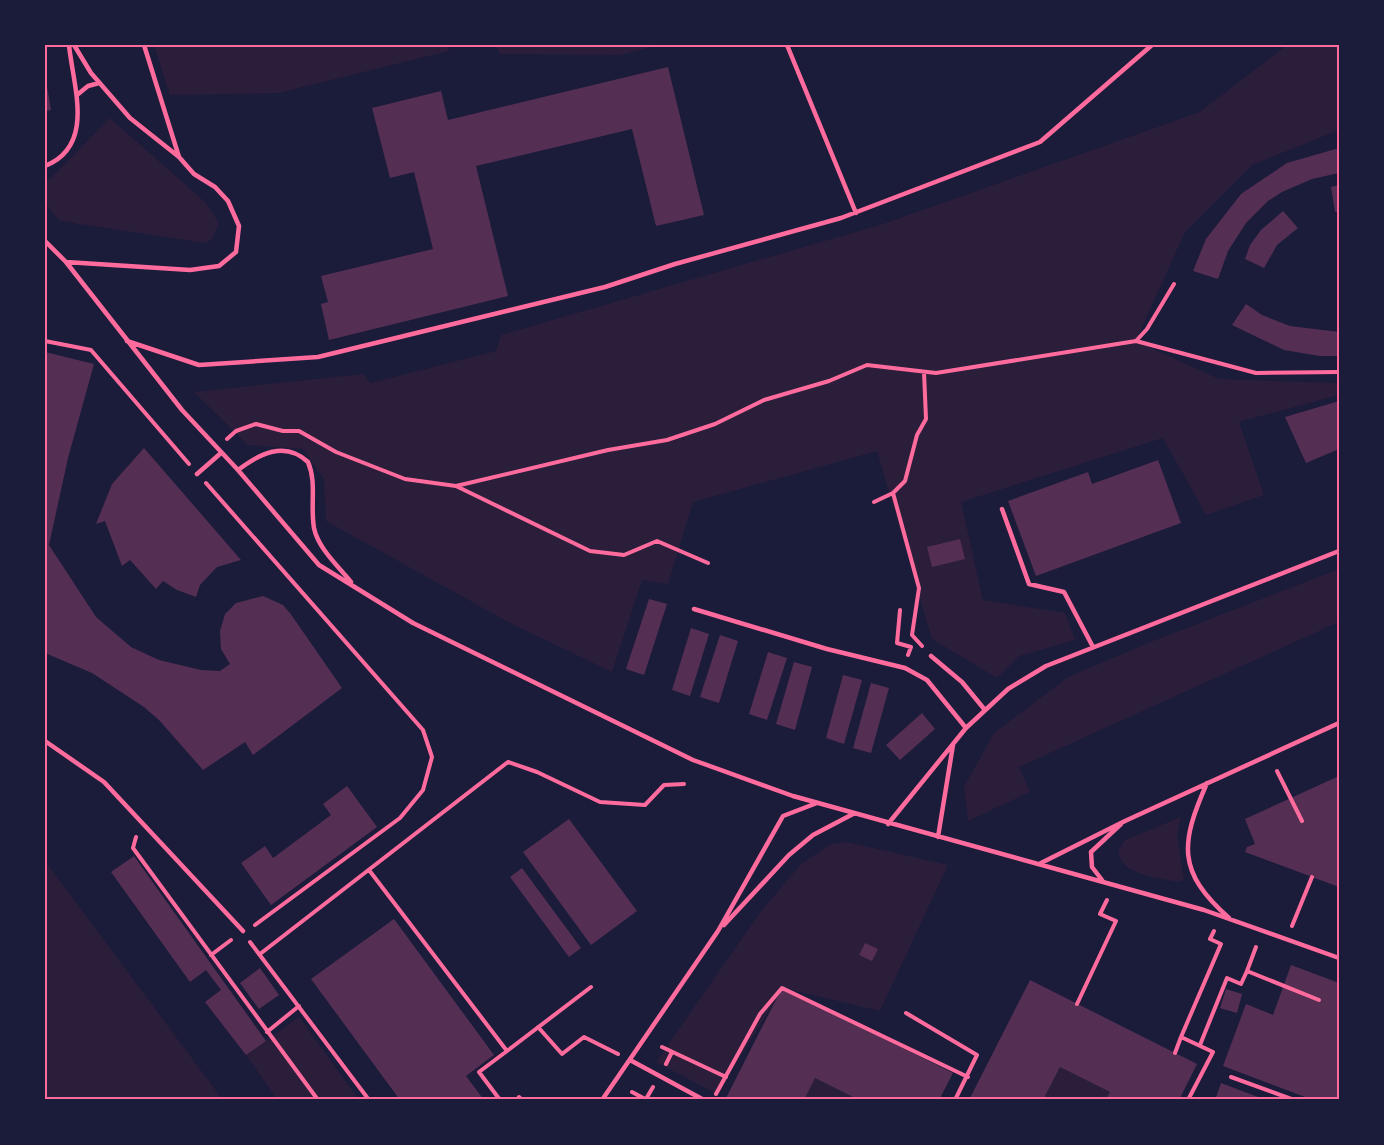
<svg xmlns="http://www.w3.org/2000/svg" width="1384" height="1145" font-family="'Alegreya Sans',sans-serif">
<rect width="100%" height="100%" fill="#1b1b3a"/>
<path fill="#2a1e3b" d="M154,45H447L449,51L278,93L170,95Z
M495,45H660L620,55L500,54Z
M1287,45H1339V130L1252,165L1185,232L1136,341L1219,379L1339,383V395L1239,422L1264,495L1206,515L1163,438L961,502L983,600L1065,613L1075,640L1019,656L997,678L932,639L877,451L693,502L668,584L642,580L612,672L510,623L326,521L324,479L303,449L248,445L194,392L363,374L371,383L496,351L501,335L883,224L1200,112Z
M110,118L205,202L219,223L212,239L206,243L78,224L59,220L45,203V181L50,179Z
M1339,569V622L1019,767L1030,792L968,821L964,787L994,733L1068,677L1153,641Z
M1181,817L1177,835L1184,880L1178,882C1157,877 1122,876 1118,851L1125,840Z
M847,842L948,865L880,1011L783,988L717,1094L656,1062L761,911L801,864L831,844Z
M45,861L223,1100H45Z
M299,1017L359,1100H278L246,1055Z
M1060,1067L1110,1092L1106,1100H1043Z
M815,1078L859,1100H804Z"/>
<path fill="#542f53" d="M668,67L704,215L656,226L632,129L476,166L508,296L329,340L321,304L328,302L321,276L433,249L414,172L390,178L372,108L441,91L448,120Z
M45,75L51,110L45,111Z
M1339,148V173L1312,179L1282,192L1268,201L1246,223L1228,251L1218,279L1193,271L1206,239L1241,194L1287,163Z
M1339,185V211L1335,212L1331,187Z
M1283,211L1298,228L1277,245L1264,268L1245,259L1250,245L1261,230Z
M1246,304L1262,315L1290,326L1339,332V356H1320L1284,350L1232,325Z
M45,352L94,364L68,458L49,545L96,617L131,647L159,660L201,670L220,671L230,664L221,649L220,631L225,614L236,603L263,596L283,605L290,613L342,688L253,755L245,742L203,770L159,720L144,707L92,673L45,653Z
M1339,401V449L1306,463L1285,417Z
M144,448L241,560L217,567L200,585L196,597L177,590L163,581L156,589L130,560L122,566L105,521L96,524L112,484Z
M1158,460L1181,523L1036,576L1008,501L1088,472L1092,484Z
M960,539L965,559L932,567L927,547Z
M649,599L667,604L644,675L626,669Z
M691,628L709,634L690,696L672,690Z
M720,635L738,641L719,703L700,697Z
M768,652L787,658L767,720L749,714Z
M794,662L812,667L795,730L776,724Z
M843,675L862,680L844,744L826,738Z
M871,683L889,688L871,753L853,748Z
M922,713L935,729L900,760L886,745Z
M1339,776V887L1245,852L1247,847L1255,844L1245,819Z
M347,786L377,827L271,905L241,863L265,846L273,858L331,815L323,804Z
M569,819L637,911L591,945L523,852Z
M134,856L266,1041L246,1055L205,1002L221,990L206,970L190,982L111,872Z
M522,868L581,948L569,957L510,877Z
M394,919L494,1055L466,1076L484,1100H400L311,979Z
M865,943L878,949L872,961L859,955Z
M1291,965L1339,983V1100H1313L1223,1066L1246,1004L1273,1015Z
M260,968L279,995L259,1009L240,983Z
M1030,980L1197,1064L1179,1100H1106L1110,1092L1060,1067L1043,1100H969Z
M782,988L953,1073L939,1100H859L815,1078L804,1100H725Z
M1226,989L1242,994L1237,1013L1220,1008Z
M1221,1083L1266,1100H1215Z"/>
<g fill="none" stroke-linecap="round" stroke-linejoin="round">
<path stroke="#ff6b9d" stroke-width="4" d="M45,341L91,350L189,464
M1136,341L1147,329L1174,284
M227,439L236,431L256,424L283,431H299L336,452L405,479L456,486L608,450L667,440L715,424L764,400L829,381L867,365L936,373L1136,341L1256,373L1339,372
M206,483L423,730L432,757L423,790L400,818L255,925
M456,486L590,551L624,555L657,541L708,563
M874,502L893,493
M900,610L897,643L911,647L908,655
M922,646L912,635L919,588L893,493L905,481L917,435L926,419L924,372
M1277,771L1302,821
M136,837L133,848L318,1100
M369,870L507,1051L591,987
M1292,926L1312,877
M250,942L369,1100
M1256,947L1247,971L1319,1000
M260,954L508,762L537,772L600,802L645,805L664,785L684,784
M211,955L231,940
M1077,1004L1116,921L1100,914L1107,900
M906,1013L977,1055L955,1100
M538,1027L562,1054L584,1037L618,1054
M267,1032L299,1006
M1200,1045L1227,978L1241,984L1247,971
M662,1047L726,1077
M1175,1053L1181,1037
M666,1064L672,1052
M1231,1077L1294,1100
M632,1092L647,1100
M716,1094L760,1014L782,988L968,1077
M519,1097L522,1100
M646,1099L653,1087
M500,1100L479,1072L507,1051
M1188,1100L1213,1052L1181,1037L1221,944L1210,939L1214,931"/>
<path stroke="#ff6b9d" stroke-width="4.5" d="M144,45L179,157
M787,45L856,213
M77,95L88,86L99,83
M45,166C96,146 73,86 69,45
M45,241L66,262L182,410L238,470L319,565L413,623L693,760L793,796L1204,910L1339,958
M66,262L190,270L219,266L236,252L239,226L228,201L215,187L194,174L179,157L130,118L91,73L74,45
M127,341L199,365L318,357L605,287L675,264L841,218L1040,142L1152,45
M238,470C259,454 285,440 308,462C317,483 310,505 314,528C318,548 338,566 351,582
M197,474L221,453
M1002,509L1029,584L1064,592L1093,647
M694,609L827,649L905,668L927,680L966,728
M931,656L962,682L985,710
M45,741L104,782L243,931
M1207,783C1180,844 1177,872 1229,918
M888,824L966,728L1008,689L1046,666L1339,551
M938,837L953,745
M1041,863L1125,821L1339,723
M1102,880L1092,867L1091,852L1121,824
M724,925L789,855L813,835L853,814
M630,1060L704,1100
M602,1100L718,931L783,816L817,803"/>
</g>
<rect width="1384" height="1145" fill="none" stroke="#1b1b3a" stroke-width="93"/>
<rect x="46" y="46" width="1292" height="1052" fill="none" stroke="#ff6b9d" stroke-width="2"/>
</svg>
